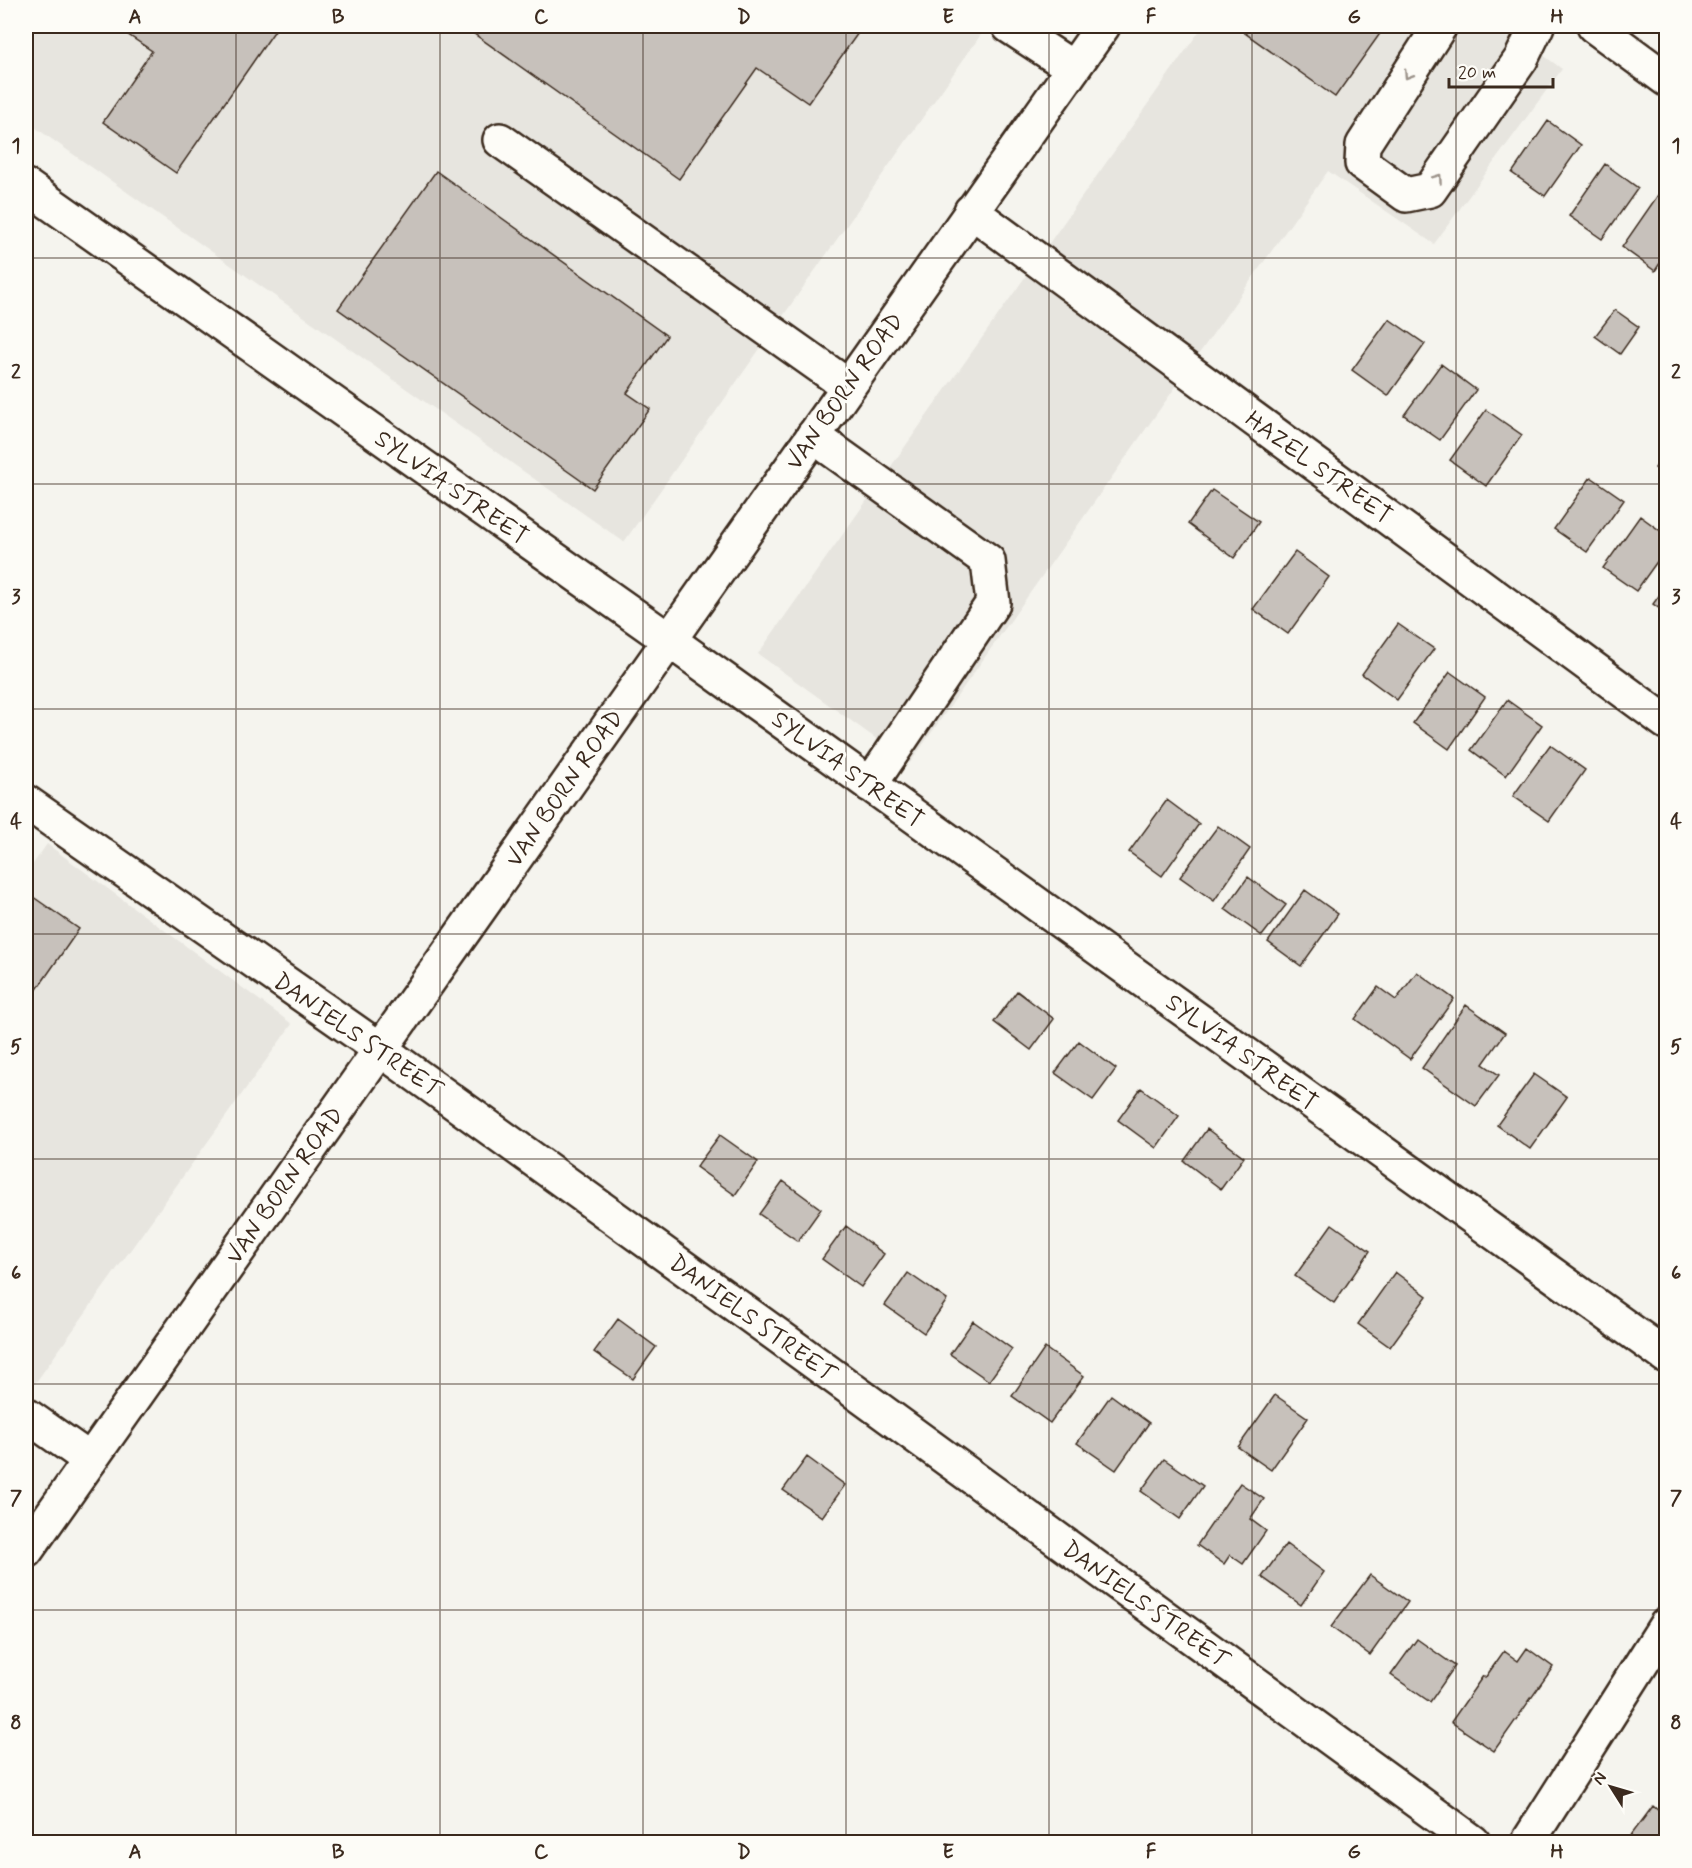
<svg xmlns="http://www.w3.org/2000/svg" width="1692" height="1868" font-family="Mynerve,sans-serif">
<rect width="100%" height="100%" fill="#f5f4ee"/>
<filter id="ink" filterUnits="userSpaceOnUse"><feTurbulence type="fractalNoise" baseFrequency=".0167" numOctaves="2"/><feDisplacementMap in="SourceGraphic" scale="12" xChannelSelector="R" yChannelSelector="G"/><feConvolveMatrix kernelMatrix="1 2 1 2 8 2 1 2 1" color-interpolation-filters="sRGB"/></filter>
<g filter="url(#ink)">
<path fill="#e7e5df" d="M26,26H987L624,542L26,121Z
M1203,26H1504L1562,69L1434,244L1328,171L910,763L758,654Z
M47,844L292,1024L26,1396V874Z"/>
<path fill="#c7c1bb" stroke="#3b2a1e" stroke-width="1.5" d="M115,26H278L176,173L103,122L152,51Z
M463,26H863L808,103L757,68L679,179Z
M1235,26H1381L1384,28L1335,97Z
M1548,121L1581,145L1545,196L1512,173Z
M1605,164L1638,188L1602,239L1569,216Z
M436,171L667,336L627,393L650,409L593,489L338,309Z
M1658,195L1666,201V254L1655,271L1622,247Z
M1615,310L1639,327L1620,354L1595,336Z
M1389,319L1425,344L1388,396L1352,370Z
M1441,364L1476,390L1440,440L1404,415Z
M1486,410L1522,435L1486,486L1450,460Z
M1666,451V476L1655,468Z
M1591,477L1624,500L1587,552L1554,529Z
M1212,490L1259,522L1234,558L1188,524Z
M1640,516L1666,535V549L1636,591L1603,568Z
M1295,552L1329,577L1288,634L1253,609Z
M1666,586V613L1653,604Z
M1398,624L1434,649L1397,700L1362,674Z
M1450,672L1485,697L1449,749L1413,723Z
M1507,700L1542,725L1506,776L1471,750Z
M1550,745L1585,770L1549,821L1513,796Z
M1167,800L1199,824L1162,876L1129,852Z
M1218,826L1250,849L1214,901L1180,877Z
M1248,877L1286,905L1262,936L1225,909Z
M1305,890L1338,914L1301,966L1268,942Z
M26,892L79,929L26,1005Z
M1417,972L1454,999L1410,1059L1355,1019L1378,987L1396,1000Z
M1017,991L1054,1019L1031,1050L994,1022Z
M1466,1005L1505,1033L1483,1064L1499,1075L1476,1106L1422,1068Z
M1079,1041L1116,1069L1093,1100L1055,1073Z
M1534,1074L1567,1097L1530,1149L1497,1125Z
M1141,1088L1179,1116L1156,1148L1118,1120Z
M1207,1129L1244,1157L1221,1189L1184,1161Z
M720,1135L758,1162L735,1195L696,1167Z
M783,1181L821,1209L798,1241L759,1214Z
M1332,1224L1370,1251L1334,1303L1295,1276Z
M846,1226L884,1254L861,1287L822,1259Z
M1395,1272L1427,1296L1390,1347L1358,1324Z
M908,1273L947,1300L924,1333L885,1305Z
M618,1319L656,1347L633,1379L594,1352Z
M973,1321L1012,1349L989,1381L950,1354Z
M1045,1348L1084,1376L1050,1423L1012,1396Z
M1111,1395L1149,1423L1116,1470L1077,1443Z
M1275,1395L1308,1418L1271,1470L1238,1447Z
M807,1457L845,1485L822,1517L783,1490Z
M1164,1459L1203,1486L1180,1519L1141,1491Z
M1240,1483L1264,1499L1250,1519L1266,1531L1243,1564L1230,1555L1224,1564L1197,1545Z
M1286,1544L1324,1572L1301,1605L1262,1577Z
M1370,1575L1408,1602L1370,1655L1331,1627Z
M1417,1639L1455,1666L1430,1702L1391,1675Z
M1527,1648L1553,1667L1494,1751L1451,1722L1483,1676L1485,1678L1504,1651L1518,1661Z
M1653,1806L1666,1817V1842H1626Z"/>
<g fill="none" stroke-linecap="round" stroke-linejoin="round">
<defs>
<path id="minor" d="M1009,26L1073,68
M1440,26L1363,145L1362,163L1406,195L1430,190L1521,59L1537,26
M1594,26L1666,79
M500,140L848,386
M26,186L669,640L1666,1356
M971,211L1666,722
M813,436L988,561L993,603L870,785
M26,802L380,1049L777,1335L1473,1842
M26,1415L90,1460
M1528,1842L1666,1625"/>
<path id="major" d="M26,1551L1103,26"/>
</defs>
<use href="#minor" stroke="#3b2a1e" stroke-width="38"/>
<use href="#major" stroke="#3b2a1e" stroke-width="38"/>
<use href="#minor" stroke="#fdfcf7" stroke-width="33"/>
<use href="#major" stroke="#fdfcf7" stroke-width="33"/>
</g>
<defs><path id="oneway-chevron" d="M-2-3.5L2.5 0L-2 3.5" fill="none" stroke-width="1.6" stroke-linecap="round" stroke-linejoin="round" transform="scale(1.5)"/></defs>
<g stroke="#9c938a">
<use href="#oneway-chevron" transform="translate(1408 75) rotate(122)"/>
<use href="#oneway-chevron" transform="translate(1438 178) rotate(-55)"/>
</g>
</g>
<path fill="none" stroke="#3b2a1e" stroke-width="1.5" stroke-opacity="0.55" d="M236,26V1842M440,26V1842M643,26V1842M846,26V1842M1049,26V1842M1252,26V1842M1456,26V1842M26,258H1666M26,484H1666M26,709H1666M26,934H1666M26,1159H1666M26,1384H1666M26,1610H1666"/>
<g text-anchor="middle" stroke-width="6" stroke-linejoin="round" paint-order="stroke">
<g font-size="24" fill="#3b2a1e" stroke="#fdfcf7">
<text transform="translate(844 391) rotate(-55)" y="8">VAN BORN ROAD</text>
<text transform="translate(1319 467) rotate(36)" y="8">HAZEL STREET</text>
<text transform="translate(452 487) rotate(35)" y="8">SYLVIA STREET</text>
<text transform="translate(848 769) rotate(36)" y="8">SYLVIA STREET</text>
<text transform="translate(564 788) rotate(-55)" y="8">VAN BORN ROAD</text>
<text transform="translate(358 1035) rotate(35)" y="8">DANIELS STREET</text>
<text transform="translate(1242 1052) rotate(36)" y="8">SYLVIA STREET</text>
<text transform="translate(284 1185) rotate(-55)" y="8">VAN BORN ROAD</text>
<text transform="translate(753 1318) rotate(36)" y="8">DANIELS STREET</text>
<text transform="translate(1146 1604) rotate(36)" y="8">DANIELS STREET</text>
</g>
</g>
<rect width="1692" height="1868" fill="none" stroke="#fdfcf7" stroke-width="66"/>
<g transform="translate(1611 1787) rotate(307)" stroke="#fdfcf7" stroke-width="4.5" paint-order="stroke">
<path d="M0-4.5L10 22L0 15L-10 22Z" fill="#3b2a1e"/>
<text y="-9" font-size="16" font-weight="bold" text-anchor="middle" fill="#3b2a1e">N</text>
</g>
<path d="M1449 78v9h104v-9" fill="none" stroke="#3b2a1e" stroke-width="3"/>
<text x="1458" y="78" font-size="18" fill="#3b2a1e" stroke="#fdfcf7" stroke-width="4.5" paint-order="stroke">20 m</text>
<rect x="33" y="33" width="1626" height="1802" fill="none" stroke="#3b2a1e" stroke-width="2"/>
<g font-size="20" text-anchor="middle" font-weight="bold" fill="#3b2a1e">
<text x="135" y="23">A</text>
<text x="338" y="23">B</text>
<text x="541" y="23">C</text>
<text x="744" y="23">D</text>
<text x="948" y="23">E</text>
<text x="1151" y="23">F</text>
<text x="1354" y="23">G</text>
<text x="1557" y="23">H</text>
<text x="16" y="152">1</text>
<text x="1676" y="152">1</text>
<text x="16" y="378">2</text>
<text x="1676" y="378">2</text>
<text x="16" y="603">3</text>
<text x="1676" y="603">3</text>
<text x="16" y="828">4</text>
<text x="1676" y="828">4</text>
<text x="16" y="1053">5</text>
<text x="1676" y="1053">5</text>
<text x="16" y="1279">6</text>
<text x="1676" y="1279">6</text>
<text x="16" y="1504">7</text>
<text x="1676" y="1504">7</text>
<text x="16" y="1729">8</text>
<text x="1676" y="1729">8</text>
<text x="135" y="1858">A</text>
<text x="338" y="1858">B</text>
<text x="541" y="1858">C</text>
<text x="744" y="1858">D</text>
<text x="948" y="1858">E</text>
<text x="1151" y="1858">F</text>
<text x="1354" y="1858">G</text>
<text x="1557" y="1858">H</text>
</g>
</svg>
